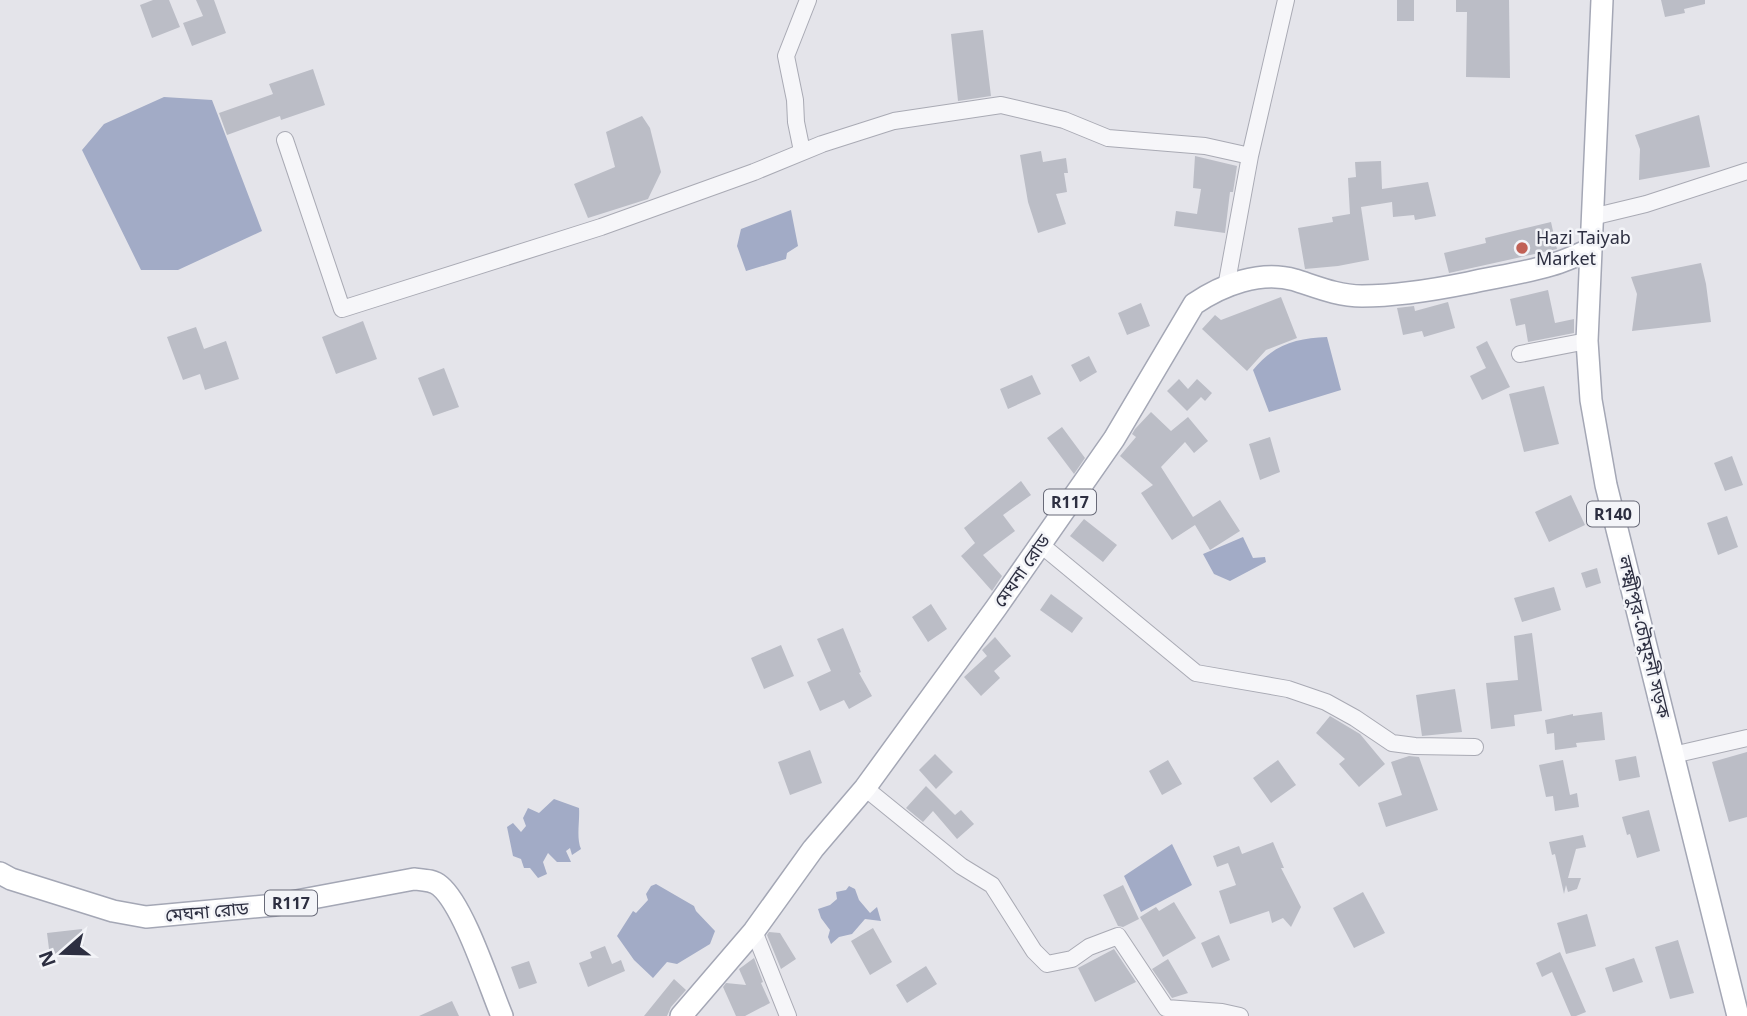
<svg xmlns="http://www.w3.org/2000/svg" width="1747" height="1016" font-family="'Noto Sans','Noto Sans Bengali',sans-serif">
<rect width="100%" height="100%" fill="#e4e4ea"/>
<path fill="#a2abc6" d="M164,97L212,100L262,231L178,270H141L82,150L104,124Z
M791,210L798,246L787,253L786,259L746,271L737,246L741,229Z
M1327,337L1341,390L1269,412L1253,370C1273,345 1296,338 1327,337Z
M1243,537L1253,558L1265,557L1266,562L1230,581L1214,574L1203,554Z
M554,799L579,808C580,821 576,838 581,849L572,855L570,848L566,851L571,862H557L548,853L543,862L547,874L538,878L530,868H524L521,859L513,856L507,827L513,823L521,832L526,826L523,818L528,808L539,813Z
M1172,844L1192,885L1141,912L1124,876Z
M656,884L694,906L696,911L715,931L710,944L677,964L667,962L653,978L634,960L617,936L633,911L636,913L648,900L646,894L651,886Z
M849,886L855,889L859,900L870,913L877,907L881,921L865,919L852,934L839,937L831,944L828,937L830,930L821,918L818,909L830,905L837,899L836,892L846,890Z"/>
<path fill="#bbbdc6" d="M153,0H169L180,27L152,38L140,5Z
M196,0H214L226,33L192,46L183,23L203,16Z
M1397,0H1414V21H1397Z
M1456,0H1509L1510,78L1466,77L1467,12H1456Z
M1661,0H1705V4L1684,9L1685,13L1665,17Z
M983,30L991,96L958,101L951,34Z
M313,69L325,105L281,120L280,116L227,135L219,113L273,94L269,84Z
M1699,115L1710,167L1639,180L1640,149L1635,135Z
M642,116L650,128L661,172L648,199L588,218L574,184L615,167L606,132Z
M1041,151L1043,162L1066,158L1068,173H1064L1067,192L1056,194L1066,224L1038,233L1028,202L1020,155Z
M1195,156L1237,166L1233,192H1230L1225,233L1174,226L1176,211L1197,214L1201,189L1193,188Z
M1381,161L1382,189L1428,182L1436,216L1415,220L1414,215L1393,217L1392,202L1361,207L1369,260L1338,266L1305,269L1298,228L1333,222L1332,217L1350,214L1348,178L1356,177L1355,162Z
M1551,222L1557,249L1449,273L1444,253L1486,243L1485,238Z
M1701,263L1706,284L1711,322L1632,331L1637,294L1631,277Z
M1548,290L1555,323L1574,319V333L1528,342L1525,324L1516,326L1510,299Z
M1281,297L1297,338L1266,350L1247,371L1202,329L1215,315L1221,320Z
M1448,302L1455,328L1424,337L1422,331L1403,335L1397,308L1414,306L1415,311Z
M1141,303L1150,326L1127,335L1118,313Z
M363,321L377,359L336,374L322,337Z
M196,327L204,349L226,341L239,379L205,390L200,374L183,380L167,337Z
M1487,341L1510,387L1482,400L1470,376L1486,368L1476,347Z
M1089,356L1097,372L1080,382L1071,365Z
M444,368L459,407L433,416L418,378Z
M1032,375L1041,394L1008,409L1000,389Z
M1179,379L1188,389L1197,379L1212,393L1205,401L1201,397L1187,411L1167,391Z
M1544,386L1559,444L1524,452L1509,394Z
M1151,412L1171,431L1188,417L1208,441L1194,453L1185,442L1161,467L1193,517L1220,500L1240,531L1210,550L1195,525L1172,540L1141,493L1153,485L1120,456L1136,437L1132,434L1135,429Z
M1062,427L1085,458L1074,474L1047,438Z
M1270,437L1280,472L1260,480L1249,444Z
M1732,456L1743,485L1725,491L1714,463Z
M1021,481L1031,495L1003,515L1015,531L983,555L1002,576L992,591L961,556L975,543L964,528Z
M1571,495L1585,525L1549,542L1535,512Z
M1727,516L1738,547L1718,555L1707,523Z
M1084,519L1117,545L1103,562L1070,536Z
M1597,568L1601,583L1586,588L1581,573Z
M1554,587L1561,610L1522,622L1514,598Z
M1051,594L1083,618L1072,633L1040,610Z
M931,604L947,629L928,642L912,617Z
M843,628L861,672L859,673L872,696L849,709L844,700L820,711L807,682L831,671L817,639Z
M1532,633L1542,711L1514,715L1515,726L1491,729L1486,683L1518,680L1514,636Z
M995,637L1011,656L994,671L1000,678L981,696L964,677L987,656L982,650Z
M781,645L794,676L764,689L751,658Z
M1455,689L1462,732L1422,736L1416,695Z
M1602,712L1605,740L1576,743L1577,747L1555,750L1554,733L1547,734L1545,720L1573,714V716Z
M1330,716L1360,734L1385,764L1359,787L1339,764L1345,759L1316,733Z
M810,750L822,783L790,795L778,762Z
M1747,752V817L1729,822L1712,762Z
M935,754L953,772L936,789L919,770Z
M1409,756L1419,757L1438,810L1386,827L1378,803L1402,795L1391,762Z
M1636,756L1640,777L1619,781L1615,760Z
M1168,760L1182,784L1162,795L1149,771Z
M1278,760L1296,785L1271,803L1253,778Z
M1563,760L1570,795L1577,793L1579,807L1555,811L1553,796L1546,797L1539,765Z
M926,786L955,815L961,810L974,824L957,839L933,811L923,822L906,808Z
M1649,810L1660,851L1637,858L1630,834L1627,835L1622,817Z
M1583,835L1586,847L1576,849L1568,878H1581L1577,889L1568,892L1566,885L1564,894L1555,854L1552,855L1549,842Z
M1273,842L1284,868H1281L1301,907L1291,927L1283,918L1272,923L1269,911L1230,924L1219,891L1236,885L1228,863L1217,867L1213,856L1239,846L1242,854Z
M1123,885L1139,919L1123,927L1118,926L1103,895Z
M1363,892L1385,933L1354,948L1333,908Z
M1174,902L1196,938L1163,957L1140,917L1156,907L1159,911Z
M1587,914L1596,946L1566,954L1557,923Z
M873,928L892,962L870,975L851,941Z
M82,929L84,954L50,957L47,933Z
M769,932L780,933L796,959L781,969L767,935Z
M1219,935L1230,960L1212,968L1201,943Z
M1678,940L1694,993L1670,999L1655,947Z
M605,946L612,964L621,960L625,971L588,987L579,963L592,958L590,952Z
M1114,949L1136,982L1095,1002L1078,968Z
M1560,952L1586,1012L1576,1016H1571L1552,972L1542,977L1536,963Z
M754,958L763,982L761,983L770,1003L745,1016H736L723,987L726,983L746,985L739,969Z
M1634,958L1643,982L1613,992L1605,968Z
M1168,959L1188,993L1172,998L1152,969Z
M529,961L537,983L519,989L511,967Z
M926,966L937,984L907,1003L896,985Z
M674,979L686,990L671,1007L667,1016H644Z
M452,1001L459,1016H419Z"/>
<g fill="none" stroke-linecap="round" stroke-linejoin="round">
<defs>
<path id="minor" d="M285,140L342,309L601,227L754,172L822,144L894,121L1001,105L1064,120L1108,138L1205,146L1250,156
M802,151L796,122L795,100L786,56L808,0
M1592,217L1646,204L1747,171
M1226,287L1250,156L1286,0
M1520,354L1587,341
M1040,544L1196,673L1288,689L1326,702L1355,718L1392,743L1415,746L1475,747
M1673,755L1747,738
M865,788L961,866L992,885L1034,951L1047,964L1072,959L1089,947L1118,936L1166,1008L1222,1012L1240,1016
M754,931L788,1016"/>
<path id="major" d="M1602,0L1587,341L1591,400L1606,485L1738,1016
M0,873L11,879L113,911L146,917L275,905L414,879C424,880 433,880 440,886C464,906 489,985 502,1016
M681,1016L754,931L813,849L865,788L996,608L1114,439L1194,304C1222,285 1260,270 1295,280C1317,287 1338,296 1362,296C1397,296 1433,290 1468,283C1495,277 1524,273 1551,265C1565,261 1578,255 1591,249"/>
</defs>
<use href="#minor" stroke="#a9aab4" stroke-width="18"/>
<use href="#major" stroke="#a4a7b5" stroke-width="24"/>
<use href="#minor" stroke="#f6f6f9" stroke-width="16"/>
<use href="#major" stroke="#fff" stroke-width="21"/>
</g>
<circle fill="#c16156" stroke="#f3f4f8" stroke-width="2.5" cx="1522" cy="248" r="7"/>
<g text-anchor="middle" stroke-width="5" stroke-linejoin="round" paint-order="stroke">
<g fill="#f3f4f8" stroke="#686a78" stroke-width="2">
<rect x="1044" y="489.5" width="52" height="25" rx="5"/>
<rect x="1587" y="501.5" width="52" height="25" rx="5"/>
<rect x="265" y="890.5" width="52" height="25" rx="5"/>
</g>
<g font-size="16" font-weight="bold" fill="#2d2f41">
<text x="1070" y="508">R117</text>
<text x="1613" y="520">R140</text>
<text x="291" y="909">R117</text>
</g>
<g font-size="18" fill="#2d2f41" stroke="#f3f4f8" text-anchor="start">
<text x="1536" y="244">Hazi Taiyab<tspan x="1536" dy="21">Market</tspan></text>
</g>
<g font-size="18" fill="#2d2f41" stroke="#f3f4f8">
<text transform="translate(1022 571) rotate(-55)" y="6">মেঘনা রোড</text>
<text transform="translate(1644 637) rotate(76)" y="6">লক্ষ্মীপুর-চৌমুহনী সড়ক</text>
<text transform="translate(207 912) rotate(-5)" y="6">মেঘনা রোড</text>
</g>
</g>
<g transform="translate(63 953) rotate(250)" stroke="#f3f4f8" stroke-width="5" paint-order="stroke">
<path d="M0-5L12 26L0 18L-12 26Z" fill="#2d2f41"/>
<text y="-10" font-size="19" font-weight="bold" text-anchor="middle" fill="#2d2f41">N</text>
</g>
</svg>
